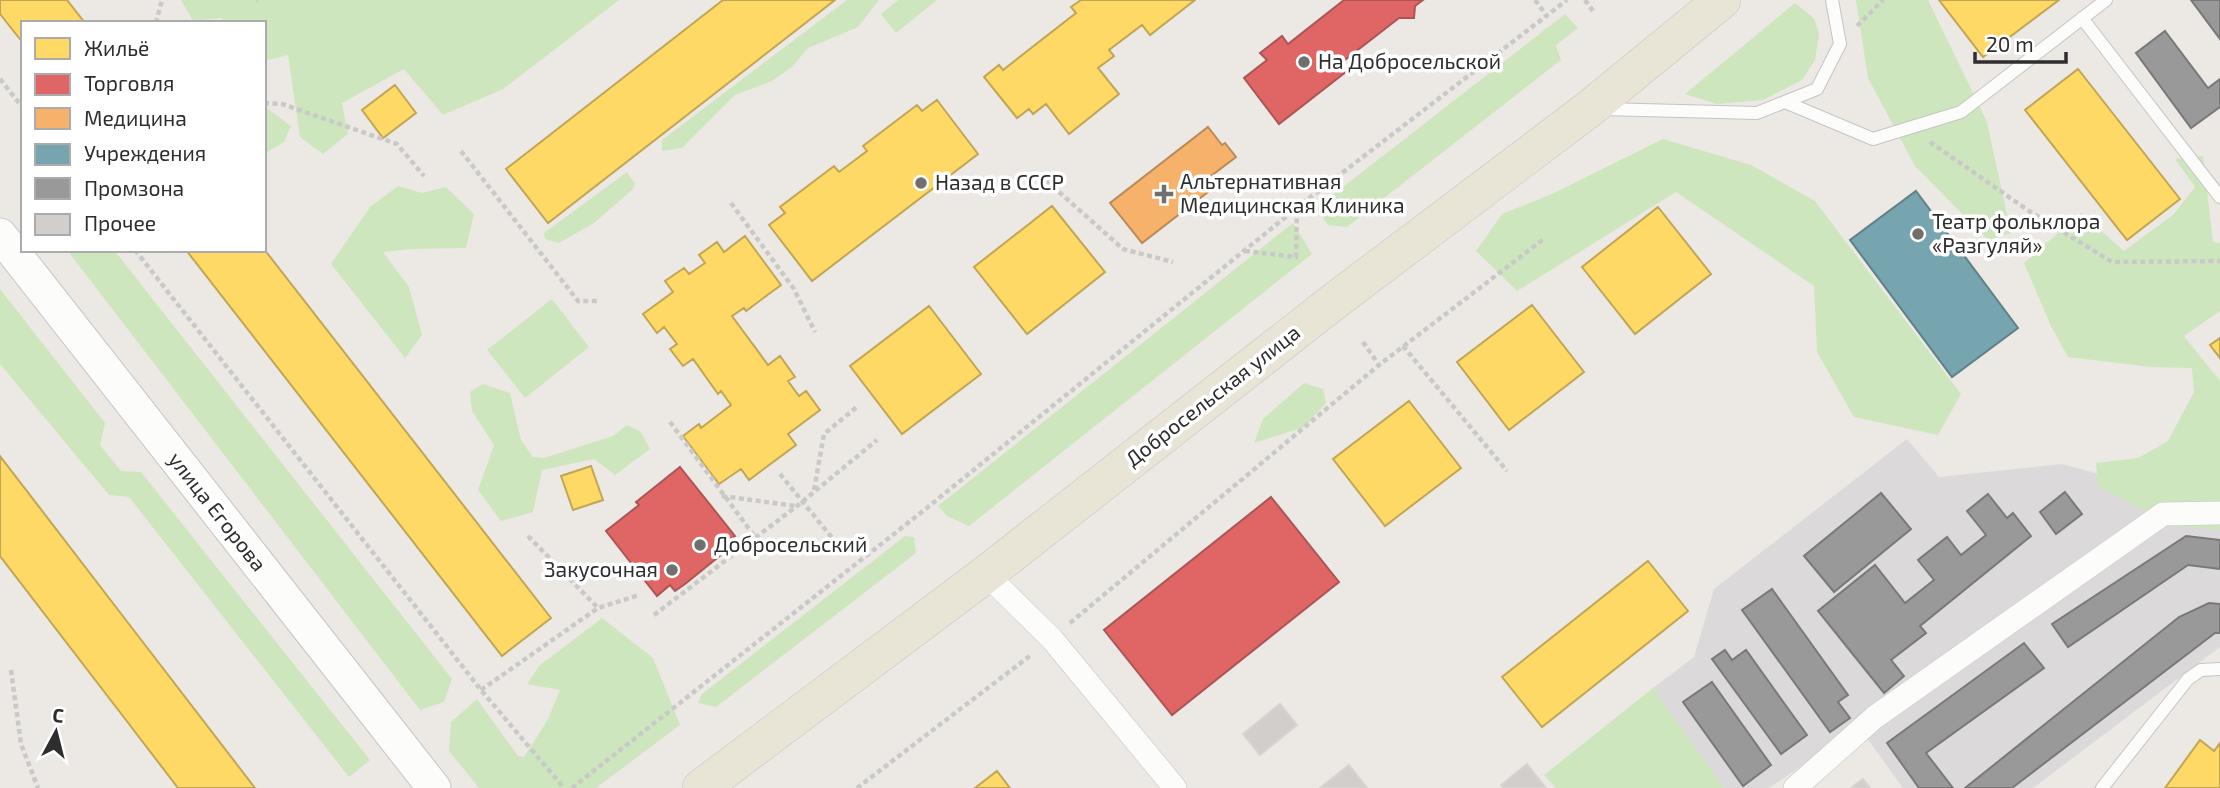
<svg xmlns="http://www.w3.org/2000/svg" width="2220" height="788" font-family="'Exo 2',sans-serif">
<rect width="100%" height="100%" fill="#ece8e4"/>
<path fill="#dcd9db" d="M1907,439L1939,477L2062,464L2220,507V647L2033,788H1903L1859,727L1769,788H1724L1653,688L1694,657L1714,589Z"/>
<path fill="#cee6be" d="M181,0H619L503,89L443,115L404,69L342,103L348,134L323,154L300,137L288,55L264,61V23H224L222,18L193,21Z
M847,0H879L858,27L808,48L792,67L772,81L735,95L682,148L662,151V140Z
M898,0H937L896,33L881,14Z
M1856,0H1928L1987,122L2011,233L1988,240L1915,166L1868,78Z
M1795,3L1814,18L1819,34L1815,60L1802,80L1763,100L1717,104L1685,94Z
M1565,14L1578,28L1556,45L1561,60L1347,227L1328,225L1316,208Z
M264,106L291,126L284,142L264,154Z
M1663,139L1751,165L1815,201L1961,394L1938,435L1854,417L1817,352L1814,286L1676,192L1517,291L1476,251L1502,214L1552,194Z
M2203,156L2213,242L2220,243V311L2184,336L2220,381V530L2173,526L2098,486L2096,463L2138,458L2168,441L2194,392L2192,368L2151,367L2068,357L2051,326L2024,263L2081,213L2124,251L2174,214L2195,187L2175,159Z
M627,172L635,184L632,190L594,223L559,243L545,239L544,233Z
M398,186L422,193L446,187L474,214L466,248L411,249L383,252L409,287L422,335L405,358L331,264L370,207Z
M1293,223L1312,254L969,526L947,516L938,506Z
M67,250H114L452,679L444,702L420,710Z
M0,289L105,423L100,445L121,471L141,472L370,760L349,777L129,497L109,495L0,364Z
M552,299L589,347L525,398L487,350Z
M1304,383L1323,389L1326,403L1304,427L1254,443L1263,419Z
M483,384L510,393L521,440L533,457L544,458L613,436L627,425L641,432L650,449L615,475L594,459L542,470L533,512L501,521L478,490L494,445L472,411L470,392Z
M905,536L914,537L916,553L716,707L698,703L702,694Z
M602,618L653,658L680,725L596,788H479L449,751L451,722L477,699L518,756L524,757L548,719L560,690L527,684L539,666Z
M1653,688L1724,788H1556L1544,775Z"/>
<path fill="#ffd966" stroke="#c0a655" stroke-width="2" d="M0,0H67L85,23H23V43L0,14Z
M723,0H835L548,223L506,169Z
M1081,0H1195L1150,35L1142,25L1109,50L1114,56L1098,68L1119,94L1069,134L1046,104L1033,114L1029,109L1017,118L984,77L999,65L1003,70L1076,13L1071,7Z
M1939,0H2059L1983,57Z
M2078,69L2180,199L2127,240L2025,110Z
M395,85L416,113L383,138L362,110Z
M937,100L978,154L812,281L769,225L785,213L780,207L834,166L839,172L867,151L863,146L917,105L922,111Z
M1052,206L1105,272L1027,334L974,267Z
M1658,207L1711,274L1635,334L1582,267Z
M745,236L781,285L746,311L744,308L732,316L768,365L780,356L795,377L788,381L799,396L806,391L820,410L788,434L796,445L749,480L741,469L719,484L683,436L699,424L701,428L731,405L721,391L718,394L693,359L683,366L670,349L677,344L664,327L657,333L643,314L673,292L665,281L684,268L689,274L705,263L699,255L717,242L724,252Z
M264,249L551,618L502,656L186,250Z
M1532,305L1584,372L1509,430L1457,362Z
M929,306L981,374L902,434L850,366Z
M2220,338V358L2210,345Z
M1409,401L1461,468L1385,526L1333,459Z
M0,456L132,628L255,788H178L129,724L0,556Z
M591,466L603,500L573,510L561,476Z
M1648,561L1688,611L1542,727L1502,677Z
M2200,740L2214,751L2220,743V788H2165Z
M997,771L1010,788H975Z"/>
<path fill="#e06666" stroke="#ab5555" stroke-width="2" d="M1344,0H1423L1415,6L1414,18H1399L1341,63L1347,71L1279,124L1244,78L1267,60L1260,53L1282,36L1288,44Z
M680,467L735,536L718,549L722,554L685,584L675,591L670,585L657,596L606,531L639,505L636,502Z
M1271,497L1339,582L1172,715L1104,630Z"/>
<path fill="#f6b26b" stroke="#ba8a59" stroke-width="2" d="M1208,127L1222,145L1225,143L1236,157L1211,176L1217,185L1142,243L1110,203Z"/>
<path fill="#76a5af" stroke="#608188" stroke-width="2" d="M1916,191L2018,328L1952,377L1850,240Z"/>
<path fill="#999" stroke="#797979" stroke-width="2" d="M2191,0H2220V39Z
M2165,31L2208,88L2220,79V107L2191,128L2136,53Z
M2065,492L2082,514L2056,534L2040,512Z
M1881,493L1911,529L1834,592L1804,556Z
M1988,494L2007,518L2013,513L2031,536L1920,626L1926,633L1891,660L1904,676L1884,693L1818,611L1875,565L1905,603L1934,580L1918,560L1947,537L1961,555L1986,535L1967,511Z
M2186,536L2220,540V569L2188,565L2068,647L2052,624Z
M1772,589L1848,695L1838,702L1850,718L1830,732L1742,610Z
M2209,603L2220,604V633H2215L2012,788H1965L2179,617Z
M2024,643L2044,668L1926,753L1953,788H1919L1887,743Z
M1725,650L1732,660L1746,650L1807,735L1781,754L1712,659Z
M1712,682L1771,765L1743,786L1683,702Z"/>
<path fill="#d1cecb" stroke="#d7d4d0" stroke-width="2" d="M1280,704L1297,725L1260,755L1243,734Z
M1527,764L1546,788H1504L1501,785Z
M1349,765L1367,788H1320Z
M1863,779L1870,788H1851Z"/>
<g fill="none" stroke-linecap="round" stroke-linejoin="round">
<defs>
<path id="service" d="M2082,18L2220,197
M1785,102L1873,139L1961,112L2106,0
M1603,109L1757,113L1817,89L1840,44L1832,0
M2102,788L2188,679L2201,670L2220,669"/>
<path id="minor" d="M986,574L1052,639L1175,788
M1795,788L1875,717L2163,514L2220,513"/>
<path id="secondary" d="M0,235L434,788"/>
<path id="primary" d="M701,788L986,574L1332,303L1589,109L1722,0"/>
</defs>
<use href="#service" stroke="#c5c4c5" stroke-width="14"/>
<use href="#minor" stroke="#c5c4c5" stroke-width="24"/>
<use href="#secondary" stroke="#c5c4c5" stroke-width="35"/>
<use href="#primary" stroke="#c6c5c4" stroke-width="38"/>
<path stroke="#c9c9c8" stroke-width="4.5" stroke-dasharray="5 3.5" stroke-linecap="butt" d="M1535,0L1547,16
M1585,0L1593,11
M256,1L257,0
M156,23L162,0
M1857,26L1883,0
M0,79L23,108
M264,103L282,104L397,144L424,176
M1930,142L2029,211L2112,262L2220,261
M461,151L578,301H600
M1040,175L1123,249L1173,262
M731,203L794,289L815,332
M135,250L481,690L564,788
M1245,251L1296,257L1297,209
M1363,342L1379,365
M1403,346L1507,471
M670,422L755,537
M780,474L833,539
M814,490L824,434L858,406
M722,496L796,506
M528,536L598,608
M654,615L797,506L877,440
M1070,623L1379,365L1545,238
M11,670L21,744L38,788
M481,690L598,608L639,595
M572,788L923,511L1303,203L1567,0
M857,788L1031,655"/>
<use href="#service" stroke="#fcfcfb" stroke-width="12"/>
<use href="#minor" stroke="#fcfcfb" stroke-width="23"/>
<use href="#secondary" stroke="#fcfcfb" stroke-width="33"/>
<use href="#primary" stroke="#e8e4d6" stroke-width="37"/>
</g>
<g fill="#706f6e" stroke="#fff" stroke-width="2.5">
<circle cx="1304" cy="62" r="7"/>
<circle cx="921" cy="183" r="7"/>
<path d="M1160.5 183.5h7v7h7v7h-7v7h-7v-7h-7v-7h7z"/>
<circle cx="1918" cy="234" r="7"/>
<circle cx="700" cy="545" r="7"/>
<circle cx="672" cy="570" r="7"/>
</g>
<g text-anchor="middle" stroke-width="7" stroke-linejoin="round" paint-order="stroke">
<g font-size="21" fill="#2e2e2e" stroke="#fff" text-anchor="start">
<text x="1318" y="69">На Добросельской</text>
<text x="1180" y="189">Альтернативная<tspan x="1180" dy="24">Mедицинская Kлиника</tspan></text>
<text x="935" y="190">Назад в СССР</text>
<text x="1932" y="229">Театр фольклора<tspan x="1932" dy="24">«Разгуляй»</tspan></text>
<text x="714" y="552">Добросельский</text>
<text x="658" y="577" text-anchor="end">Закусочная</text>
</g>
<g font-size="21" fill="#2e2e2e" stroke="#fff">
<text transform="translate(1213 396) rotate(-38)" y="7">Добросельская улица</text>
<text transform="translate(217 512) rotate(52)" y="7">улица Егорова</text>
</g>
</g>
<rect x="21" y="21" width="245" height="231" fill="#ffffff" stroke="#ababab" stroke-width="2"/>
<rect x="35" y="38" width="35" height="21" fill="#ffd966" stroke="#ababab" stroke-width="2"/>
<text x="84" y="56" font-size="21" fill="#2e2e2e">Жильё</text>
<rect x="35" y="74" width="35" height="21" fill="#e06666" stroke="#ababab" stroke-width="2"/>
<text x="84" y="91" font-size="21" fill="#2e2e2e">Торговля</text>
<rect x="35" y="108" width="35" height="21" fill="#f6b26b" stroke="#ababab" stroke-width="2"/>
<text x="84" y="126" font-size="21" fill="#2e2e2e">Медицина</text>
<rect x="35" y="144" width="35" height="21" fill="#76a5af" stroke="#ababab" stroke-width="2"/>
<text x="84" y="161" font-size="21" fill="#2e2e2e">Учреждения</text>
<rect x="35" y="178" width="35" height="21" fill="#999999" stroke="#ababab" stroke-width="2"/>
<text x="84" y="196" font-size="21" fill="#2e2e2e">Промзона</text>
<rect x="35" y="214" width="35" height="21" fill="#d1cecb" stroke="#ababab" stroke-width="2"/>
<text x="84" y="231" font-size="21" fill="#2e2e2e">Прочее</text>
<g transform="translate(56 732) rotate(7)" stroke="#ffffff" stroke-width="5" paint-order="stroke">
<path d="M0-5L12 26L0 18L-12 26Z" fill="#2e2e2e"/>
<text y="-10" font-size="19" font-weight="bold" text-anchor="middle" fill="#2e2e2e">С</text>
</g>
<path d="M1975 52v10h91v-10" fill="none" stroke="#2e2e2e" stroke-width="3.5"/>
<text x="1986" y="52" font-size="21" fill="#2e2e2e" stroke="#ffffff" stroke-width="5" paint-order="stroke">20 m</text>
</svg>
